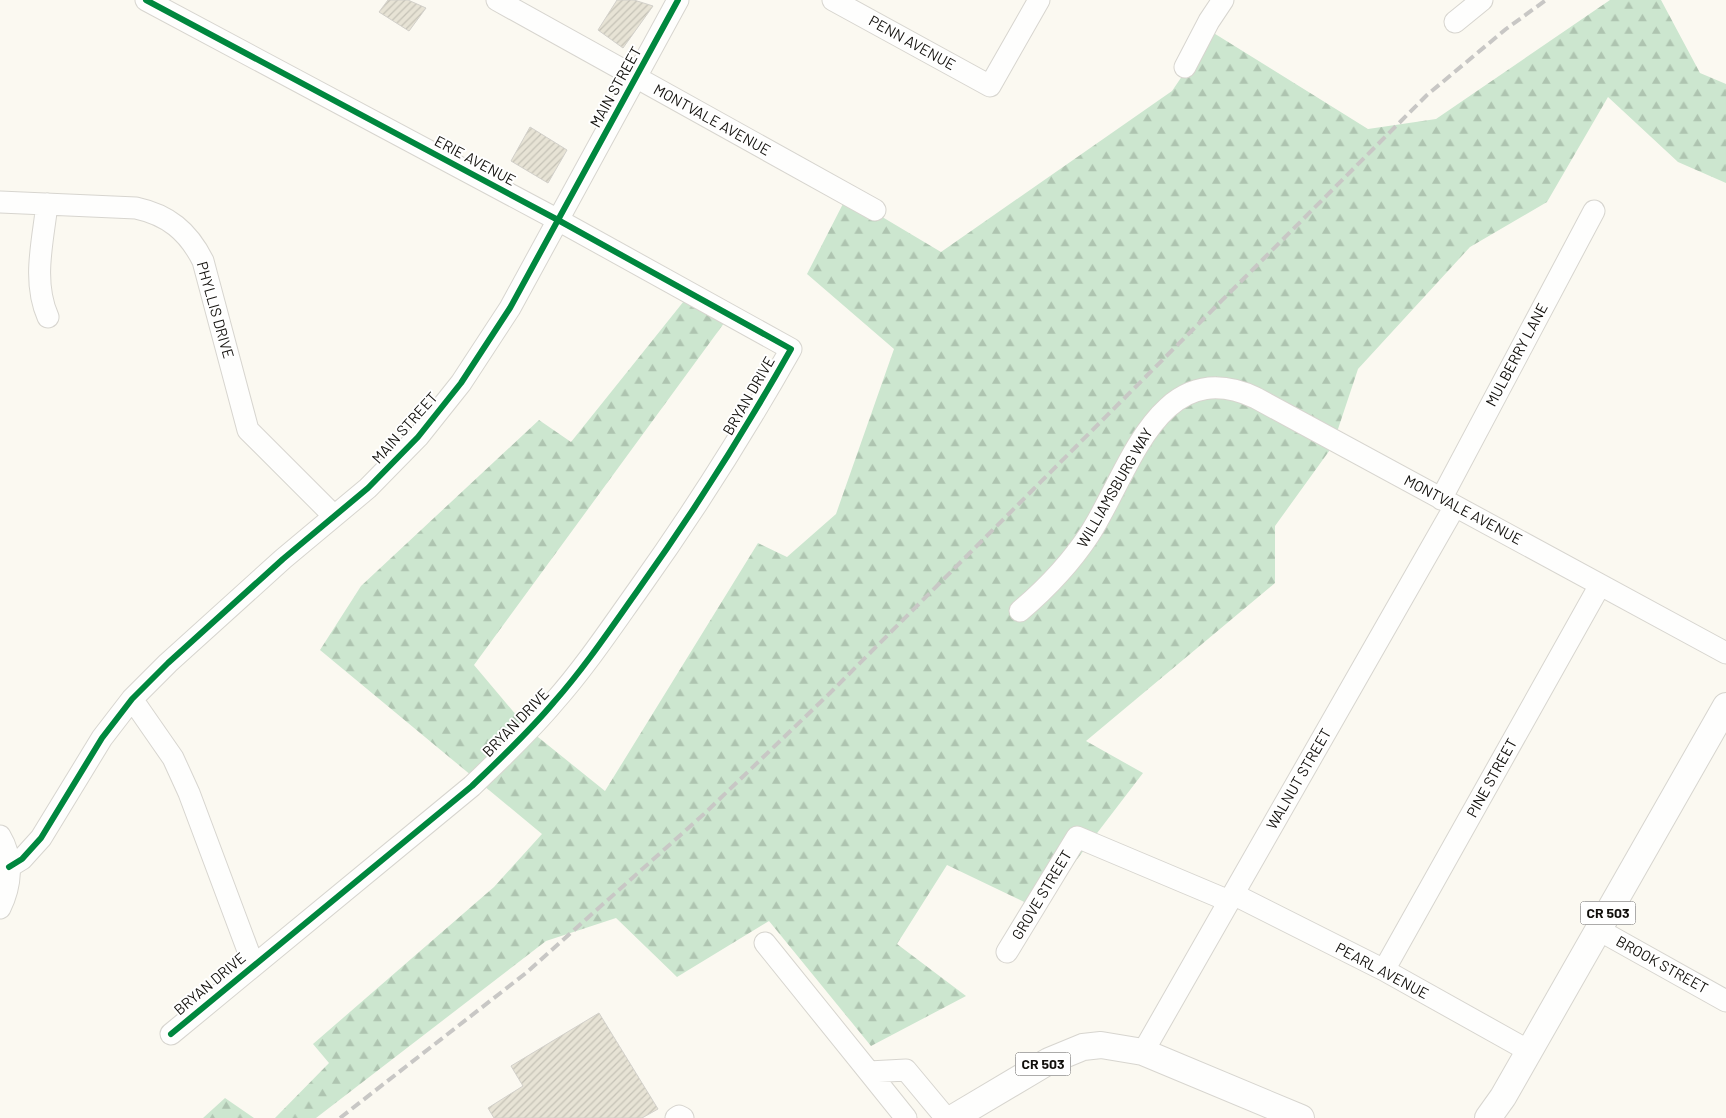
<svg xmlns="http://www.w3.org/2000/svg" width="1726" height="1118" font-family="Barlow,sans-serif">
<defs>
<pattern id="forest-firs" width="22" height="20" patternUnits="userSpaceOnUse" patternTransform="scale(1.25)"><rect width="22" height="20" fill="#cce6cf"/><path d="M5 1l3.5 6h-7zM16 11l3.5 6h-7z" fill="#aec4b0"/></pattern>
<pattern id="building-hatch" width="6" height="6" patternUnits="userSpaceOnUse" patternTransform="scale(1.25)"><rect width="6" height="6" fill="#e7e3d5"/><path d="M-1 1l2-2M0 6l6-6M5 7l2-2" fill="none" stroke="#c5c2b6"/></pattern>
</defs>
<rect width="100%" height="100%" fill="#fbf9f1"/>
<path fill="url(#forest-firs)" d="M1610,0H1661L1700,73L1726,84V183L1678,162L1608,97L1547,202L1470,247L1358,369L1332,447L1275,526V583L1086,741L1143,773L1039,909L947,865L897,944L966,996L871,1046L769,921L677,977L616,918L546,941L316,1118H275L329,1063L313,1044L494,887L542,834L320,650L361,586L539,420L571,442L688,296L730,315L474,665L528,729L605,791L758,543L787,557L836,514L894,349L807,274L847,196L941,252L1172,91L1212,32L1368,129L1436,119Z
M225,1098L254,1118H203Z"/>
<path fill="url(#building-hatch)" stroke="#d2d0ca" d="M388,0H408L426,8L409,31L379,12Z
M617,0H634L653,6L623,48L598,30Z
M530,127L567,150L548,183L511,161Z
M599,1013L658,1109L642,1118H494L488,1108L523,1086L511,1066Z"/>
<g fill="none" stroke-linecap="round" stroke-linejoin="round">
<defs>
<path id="minor" d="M146,0L558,220L791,349C743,434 695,510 638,590C611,628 585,667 554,702C529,732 500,759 472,786L171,1034
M497,0L875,210
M833,0L990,86L1039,0
M1455,22L1482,0
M1185,67L1209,21L1223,0
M0,202L136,208C168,215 188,231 203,261L248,430L334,516
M47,204C43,241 32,281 48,317
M1441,499L1594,211
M1020,611C1047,588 1070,564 1089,535C1129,474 1158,352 1256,398L1726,653
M132,699L173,758L189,793L253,964
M0,836C14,859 11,886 0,908
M9,867L22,859L41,838L102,738L132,699L168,663L283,559L368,488L418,437L461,383L510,308L678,0
M1233,894L1384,970L1529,1051
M1599,930L1726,1001
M765,943L869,1072
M1007,952L1077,837L1229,901
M1384,970L1600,585
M1143,1052L1455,506
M676,1118L679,1116L683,1118
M906,1118L869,1072L906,1070L946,1118"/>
<path id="major" d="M953,1118L1049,1061L1083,1047L1101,1045L1143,1052L1301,1118
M1488,1118L1503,1097L1726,706"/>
</defs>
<use href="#minor" stroke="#d7d5cf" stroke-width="23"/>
<use href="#major" stroke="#d7d5cf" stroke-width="28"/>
<use href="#minor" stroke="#fefefd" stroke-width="21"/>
<use href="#major" stroke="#fefefd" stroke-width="26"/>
<path stroke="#c8c7c5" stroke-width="4" stroke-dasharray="10 5" stroke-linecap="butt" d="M340,1118L526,973L704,814L830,693L1427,95L1506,29L1546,0"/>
<defs>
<path id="cycleway" d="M146,0L558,220L791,349C743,434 695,510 638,590C611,628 585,667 554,702C529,732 500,759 472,786L171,1034
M9,867L22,859L41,838L102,738L132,699L168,663L283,559L368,488L418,437L461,383L510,308L678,0"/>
</defs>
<use href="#cycleway" stroke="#fff" stroke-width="9"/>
<use href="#cycleway" stroke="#00873e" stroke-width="6"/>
</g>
<g text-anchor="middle" stroke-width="4" stroke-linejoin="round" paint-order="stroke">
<g fill="#fff" stroke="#585754" stroke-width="1">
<rect x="1580.5" y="901.5" width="55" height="23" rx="4"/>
<rect x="1015.5" y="1052.5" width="55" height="23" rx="4"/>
</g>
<g font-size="14" font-weight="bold" fill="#110f0b">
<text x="1608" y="918">CR 503</text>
<text x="1043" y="1069">CR 503</text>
</g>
<g font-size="15" fill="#110f0b" stroke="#fff">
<text transform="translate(912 43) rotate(29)" y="5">PENN AVENUE</text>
<text transform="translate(616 87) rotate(-61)" y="5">MAIN STREET</text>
<text transform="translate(712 120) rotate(29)" y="5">MONTVALE AVENUE</text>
<text transform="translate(475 161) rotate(28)" y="5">ERIE AVENUE</text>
<text transform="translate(215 310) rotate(74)" y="5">PHYLLIS DRIVE</text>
<text transform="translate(1517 355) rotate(-62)" y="5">MULBERRY LANE</text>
<text transform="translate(749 396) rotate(-60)" y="5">BRYAN DRIVE</text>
<text transform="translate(405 428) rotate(-48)" y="5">MAIN STREET</text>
<text transform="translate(1115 488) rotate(-60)" y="5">WILLIAMSBURG WAY</text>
<text transform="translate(1463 510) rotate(28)" y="5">MONTVALE AVENUE</text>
<text transform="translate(516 723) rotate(-46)" y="5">BRYAN DRIVE</text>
<text transform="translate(1492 778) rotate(-61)" y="5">PINE STREET</text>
<text transform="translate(1299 779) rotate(-60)" y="5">WALNUT STREET</text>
<text transform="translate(1042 895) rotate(-59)" y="5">GROVE STREET</text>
<text transform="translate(1662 965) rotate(29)" y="5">BROOK STREET</text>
<text transform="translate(1382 971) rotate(28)" y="5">PEARL AVENUE</text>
<text transform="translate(210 984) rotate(-40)" y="5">BRYAN DRIVE</text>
</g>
</g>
</svg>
